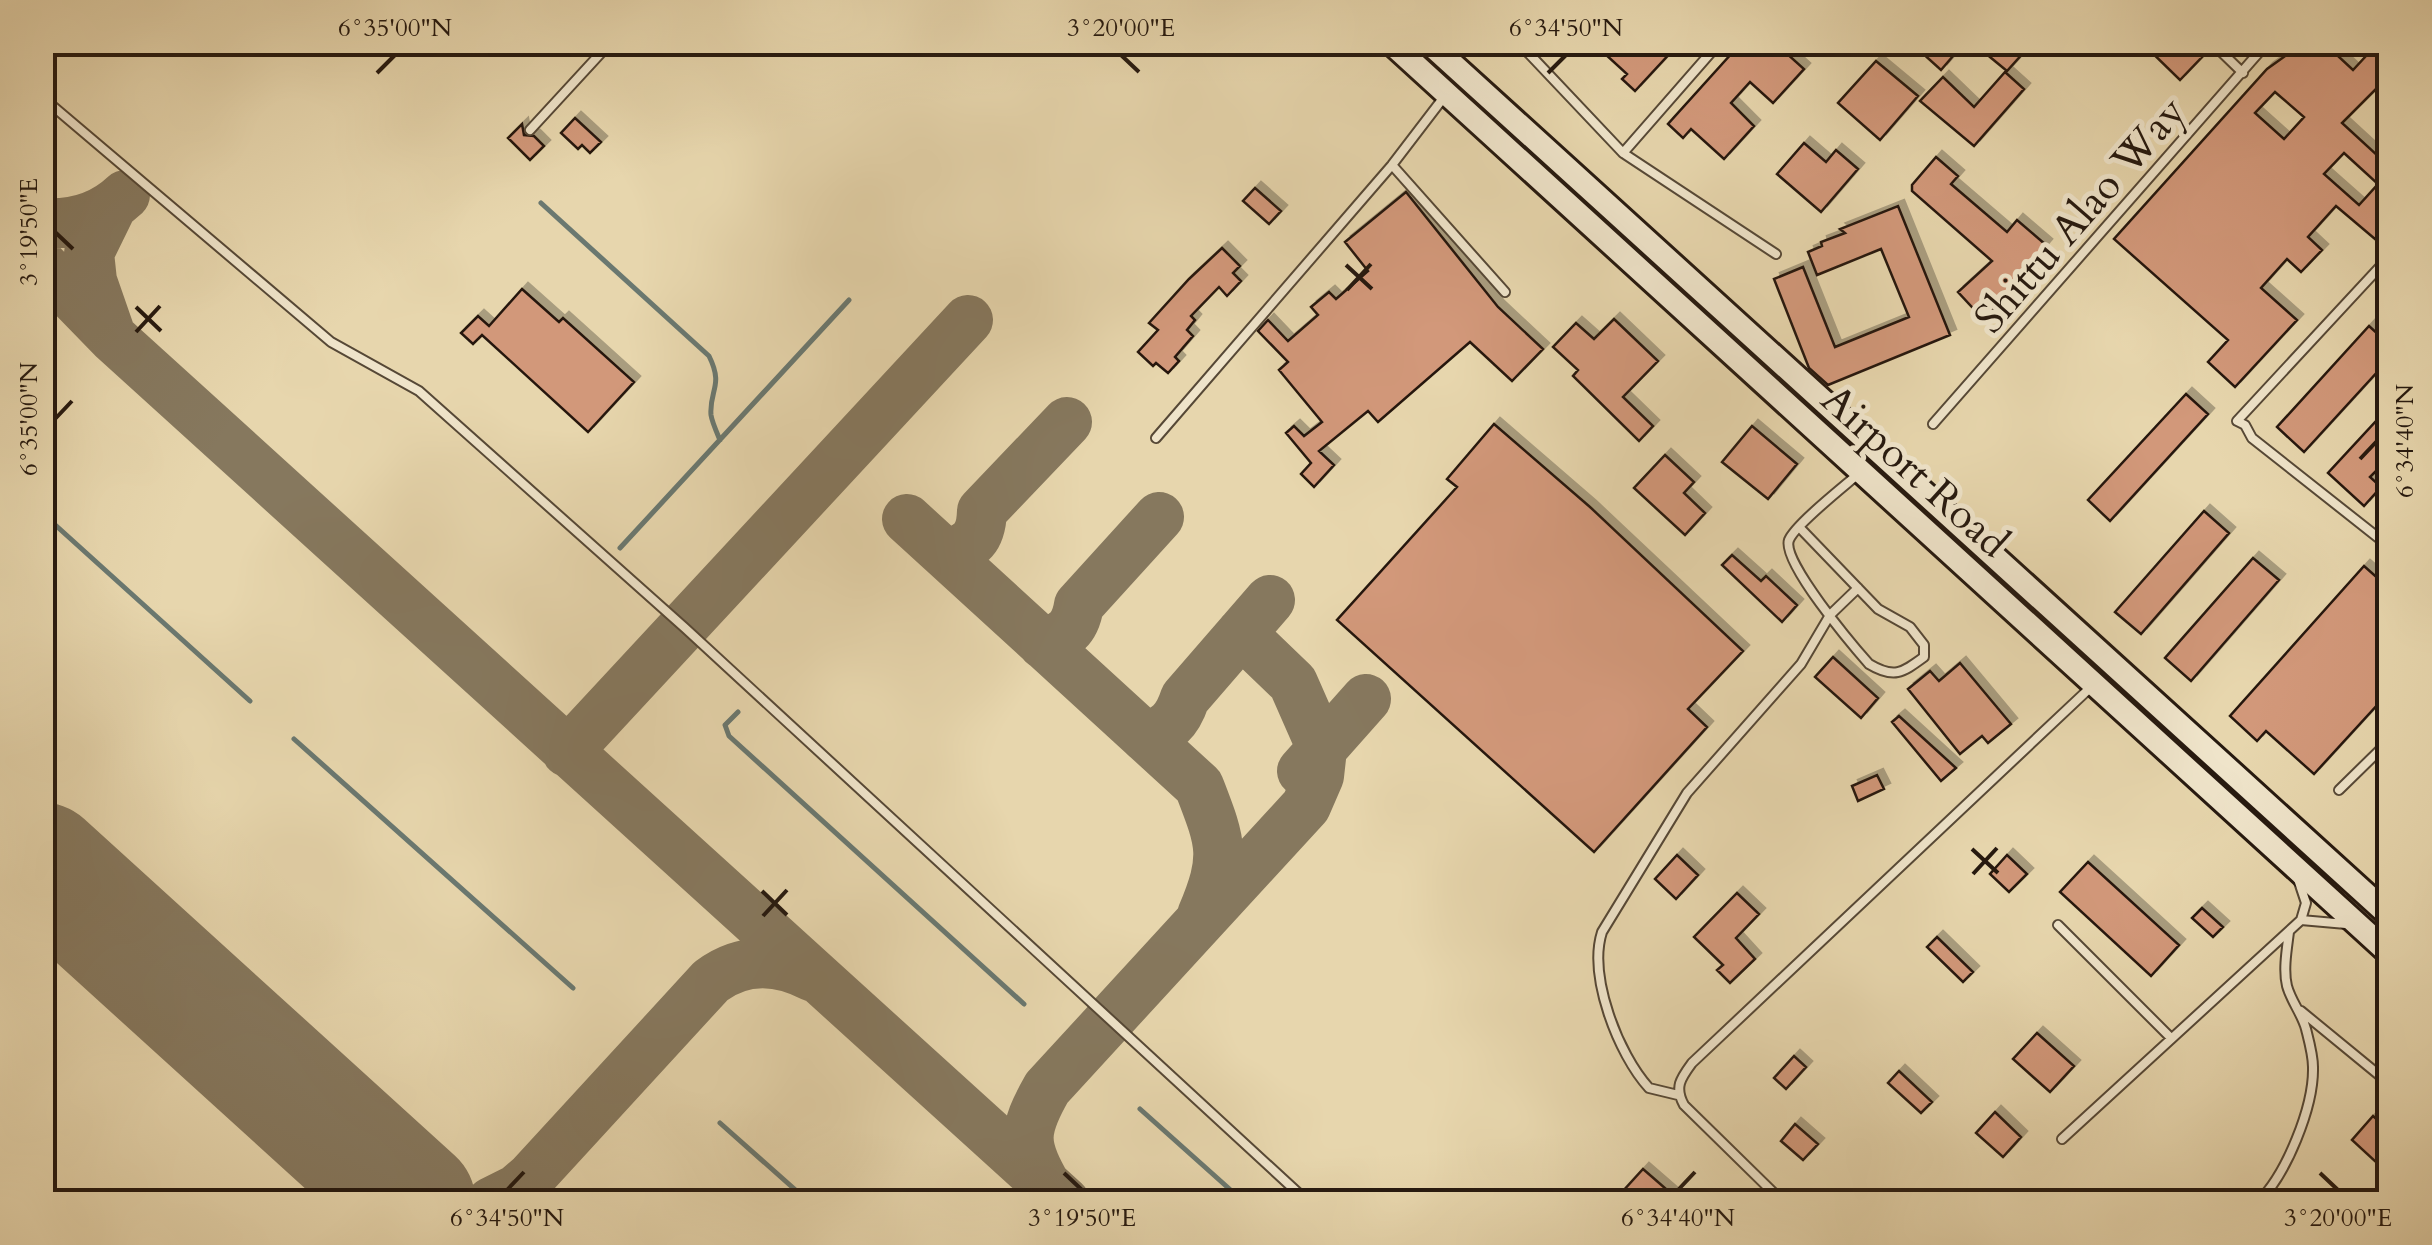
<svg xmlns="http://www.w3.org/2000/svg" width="2432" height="1245" font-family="Cardo,serif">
<defs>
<filter id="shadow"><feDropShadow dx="6" dy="-6" stdDeviation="0" flood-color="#0004"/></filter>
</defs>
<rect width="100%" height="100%" fill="#e7d6ad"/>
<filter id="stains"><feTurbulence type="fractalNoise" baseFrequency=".002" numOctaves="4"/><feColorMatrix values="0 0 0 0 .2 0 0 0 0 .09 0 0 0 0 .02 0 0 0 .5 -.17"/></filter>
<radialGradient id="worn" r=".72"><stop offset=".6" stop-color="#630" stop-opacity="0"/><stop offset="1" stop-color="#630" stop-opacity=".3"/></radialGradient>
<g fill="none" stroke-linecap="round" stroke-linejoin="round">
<path stroke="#6a7870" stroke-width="5" d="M541,203L709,356C724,386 709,390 711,415C712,422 717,433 720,440
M42,513L250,701
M620,548L849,300
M738,712L725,725L729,736L1024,1004
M294,739L573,988
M1140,1109L1244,1202
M720,1123L809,1202"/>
<path stroke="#86785e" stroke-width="50" d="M42,223C73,225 103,216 125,195
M42,265L114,339L1065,1202
M109,330L92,281L89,253L111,208
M907,519L1199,786C1221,843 1227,856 1202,915
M947,555C972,545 981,539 982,511L1067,422
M1043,644C1065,635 1075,630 1079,605L1159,517
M1145,737C1168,729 1177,722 1185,698L1270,600
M567,752L968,320
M1302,771L1366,699
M331,1128L352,1155L380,1202
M393,1184L429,1202
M1047,1187C1022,1145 1023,1130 1047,1088L1306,806L1319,776L1322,749L1293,683L1241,633
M491,1202L517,1189L531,1177L711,981C743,957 779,959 813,977"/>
<path stroke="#86785e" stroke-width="125" d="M42,865L413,1202"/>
</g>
<path fill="#d2987a" stroke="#26190f" stroke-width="2.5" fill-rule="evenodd" filter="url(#shadow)" d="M1592,42H1627L1634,49L1640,42H1665L1673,50L1635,91L1622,79L1627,74Z
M1742,42H1774L1804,69L1773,103L1750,82L1731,103L1754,126L1724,159L1691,129L1683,138L1668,124Z
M1910,42H1965L1941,70Z
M2003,42H2033L2007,71L1990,57Z
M2141,42H2187L2202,57L2180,80Z
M2305,42H2323L2353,70L2379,42H2390V75L2342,123L2390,167V222L2375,239L2336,206L2308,237L2322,250L2301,272L2287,259L2261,288L2297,320L2235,387L2208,362L2228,340L2114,239L2267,69ZM2275,92L2304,117L2284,139L2255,113ZM2344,153L2378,184L2359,205L2324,174Z
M1876,61L1918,96L1880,140L1838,103Z
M2005,72L2024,89L1974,146L1920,101L1943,77L1974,107Z
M575,118L601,142L590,153L582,145L578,149L561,133Z
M522,124L524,135L534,136L544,146L530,160L508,138Z
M1804,143L1826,162L1836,150L1858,169L1821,212L1777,174Z
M1936,157L1958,176L1951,184L2007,232L2017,220L2046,245L2010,287L2014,290L1983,319L1958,292L1992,261L1912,191V185Z
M1255,188L1281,211L1269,224L1243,201Z
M1406,192L1498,307L1543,349L1512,381L1470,342L1378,422L1368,411L1319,451L1334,465L1314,487L1301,474L1311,463L1286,433L1294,426L1304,436L1322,422L1279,370L1288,362L1258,331L1268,320L1288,341L1318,315L1311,307L1329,292L1336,299L1368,271L1345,242Z
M1898,206L1950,335L1828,385L1809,368L1774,279L1803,267L1835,347L1909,317L1881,249L1817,275L1808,252L1822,246L1821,242L1845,233L1840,229Z
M1222,248L1240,266L1233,273L1241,281L1227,296L1219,287L1191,316L1195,320L1187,330L1193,336L1175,357L1179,361L1168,373L1156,363L1153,366L1138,352L1158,330L1149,323L1189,279Z
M522,289L559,322L563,318L634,382L588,432L482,335L473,344L461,333L478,316L489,326Z
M1614,319L1658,361L1623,397L1653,426L1639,441L1573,376L1578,370L1553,347L1576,323L1594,339Z
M2369,326L2390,345V358L2304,452L2277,427Z
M2186,394L2208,414L2110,521L2088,500Z
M2390,406V457L2370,477L2381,487L2364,506L2328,473Z
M1494,424L1590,507L1743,651L1688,709L1707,727L1594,852L1337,620L1457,487L1447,479Z
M1752,426L1797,464L1768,499L1722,462Z
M1665,455L1694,482L1684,493L1705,513L1685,535L1634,488Z
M2204,511L2229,533L2141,634L2115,612Z
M1732,555L1761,581L1766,576L1797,605L1782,622L1722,565Z
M2253,558L2279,580L2191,681L2165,658Z
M2364,566L2390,589V691L2314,774L2266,731L2257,741L2230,716Z
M1833,657L1878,698L1861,718L1815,677Z
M1960,663L2011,724L1988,743L1982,736L1960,754L1908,689L1930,671L1939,681Z
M1899,716L1956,768L1941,781L1892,722Z
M1877,775L1884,789L1858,801L1852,786Z
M1677,855L1698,875L1676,899L1655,879Z
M2007,855L2027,874L2009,892L1990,874Z
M2088,862L2179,945L2151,976L2060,892Z
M1737,893L1759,914L1736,938L1755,959L1730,983L1717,970L1723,965L1694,937Z
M2202,908L2223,927L2213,937L2192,918Z
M1937,937L1973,972L1963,982L1927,947Z
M2037,1033L2074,1066L2050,1092L2013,1059Z
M1794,1056L1806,1067L1786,1089L1774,1078Z
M1899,1071L1932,1102L1921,1113L1888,1083Z
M1995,1112L2021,1137L2003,1157L1976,1133Z
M2373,1116L2390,1131V1175L2352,1140Z
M1795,1124L1818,1144L1803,1160L1781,1141Z
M1643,1169L1681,1202H1613Z"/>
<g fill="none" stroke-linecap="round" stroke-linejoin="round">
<defs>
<path id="lane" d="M1518,42L1623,153L1776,254
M2211,42L2243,73
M42,97L331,342L419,391L685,628L1308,1202
M530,130L611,42
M1623,153L1720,42
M1392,165L1505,292
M2390,256L2237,421L2245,425L2252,438L2390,547
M1933,424L2268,42
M1156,438L1392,165L1444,97
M1800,528L1878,609L1910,627L1924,645V657C1902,673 1894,679 1869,664C1854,647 1781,561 1789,540C1795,525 1842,488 1857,475
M2339,790L2390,740
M2301,920L2346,924
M2058,925L2171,1038
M2301,1011L2390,1084
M1678,1095L1649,1088C1618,1054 1588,976 1602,932L1687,793L1801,664L1830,615L1858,588
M2062,1139L2301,920L2306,903L2298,879
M1783,1202L1684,1105C1674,1087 1681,1078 1692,1063L2091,687
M2258,1202C2286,1175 2314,1107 2313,1067C2313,1055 2309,1041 2306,1029C2302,1014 2291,1001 2287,986C2283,970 2287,948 2289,932"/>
<path id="secondary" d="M1390,42L2390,954
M1428,42L2390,916"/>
</defs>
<use href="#lane" stroke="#564836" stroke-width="12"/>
<use href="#secondary" stroke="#26190f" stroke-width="28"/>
<use href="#lane" stroke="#efe4ca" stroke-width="8"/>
<use href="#secondary" stroke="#efe4ca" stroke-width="22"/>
</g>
<path fill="none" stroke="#26190f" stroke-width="4" d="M1121,55L1139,72M377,73L395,55M1548,73L1566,55M55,232L73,249M1346,265L1372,289M1347,290L1371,264M136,307L161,331M136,332L160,306M55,419L72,401M2360,459L2377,441M1972,849L1998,873M1973,874L1997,848M762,891L787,915M763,916L787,890M1064,1173L1082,1190M2320,1173L2338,1190M507,1190L524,1172M1678,1190L1695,1172"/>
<g text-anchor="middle" stroke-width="10" stroke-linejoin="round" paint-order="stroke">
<g font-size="42" fill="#26190f" stroke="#efe4ca">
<text transform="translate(2079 214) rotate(-49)" y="15">Shittu Alao Way</text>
<text transform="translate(1916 470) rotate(42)" y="15">Airport Road</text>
</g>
</g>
<rect width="2432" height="1245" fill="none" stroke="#e7d6ad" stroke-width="110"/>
<rect x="55" y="55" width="2322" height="1135" fill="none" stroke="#26190f" stroke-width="4"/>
<g font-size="25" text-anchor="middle" fill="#26190f">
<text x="395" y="36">6°35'00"N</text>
<text x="1121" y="36">3°20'00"E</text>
<text x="1566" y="36">6°34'50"N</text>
<text transform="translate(28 232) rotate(-90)" y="9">3°19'50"E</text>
<text transform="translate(28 419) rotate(-90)" y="9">6°35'00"N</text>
<text transform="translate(2404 441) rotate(-90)" y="9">6°34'40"N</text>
<text x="507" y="1226">6°34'50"N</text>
<text x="1082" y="1226">3°19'50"E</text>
<text x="1678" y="1226">6°34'40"N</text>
<text x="2338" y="1226">3°20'00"E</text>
</g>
<rect width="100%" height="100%" filter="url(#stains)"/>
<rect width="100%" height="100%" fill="url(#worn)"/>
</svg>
